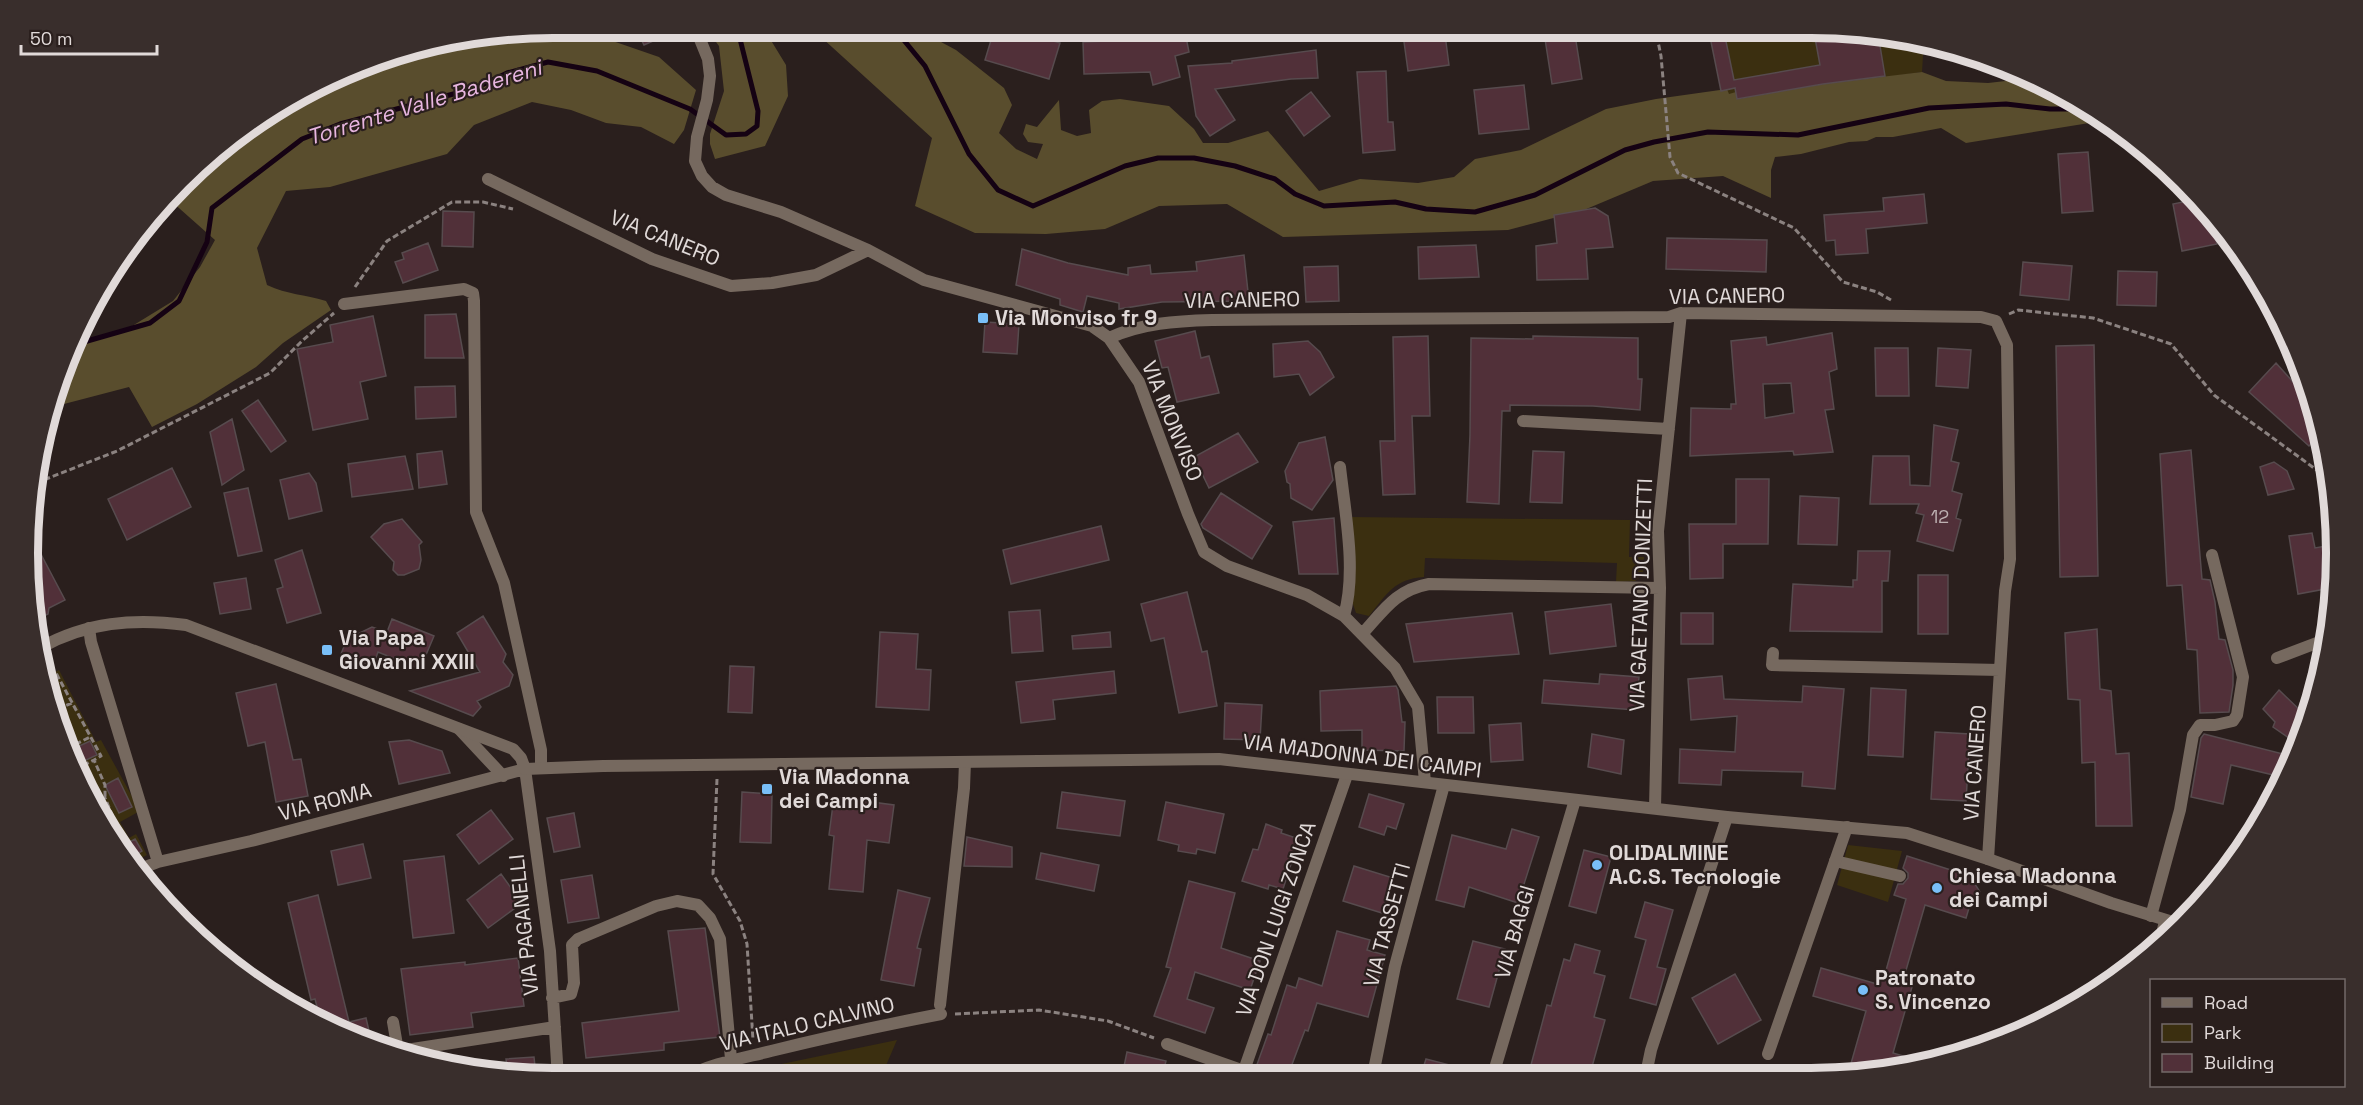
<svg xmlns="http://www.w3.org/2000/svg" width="2363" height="1105" font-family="'Space Grotesk',sans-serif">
<rect width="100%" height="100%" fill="#2a1f1d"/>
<path fill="#3b2f10" d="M1708,27H1811L1913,37L1924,40L1922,72L1737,99L1728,94L1727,89L1721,91Z
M1349,517L1630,520L1629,557H1644L1643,575L1635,581L1616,582L1617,563L1425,558L1424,577C1394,579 1387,594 1369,616L1356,613L1353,604Z
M59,670L96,742L101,740L140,811L120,822L129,838L136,834L147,855L130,864L81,785L48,676Z
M1848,845L1902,851L1888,902L1837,885Z
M897,1040L881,1077H773L772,1066Z"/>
<path fill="#594d2d" d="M557,27L604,38L659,57L696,90L684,130L674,144L641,127L606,123L571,110L532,102L474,125L447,154L330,187L286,191L257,248L267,285C288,295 304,294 326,301L331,310L283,343L256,367L197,404L152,427L129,387L64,404L48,413L69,348L124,331L173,301L200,267L215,240L171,201L232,136L383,55Z
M705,27H768L764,29L786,65L788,96L765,146L715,159L710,144V134L724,91L719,46Z
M810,27H913L956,50L1004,88L1012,105L999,133L1016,149L1037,159L1043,144L1028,142L1023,134L1026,124L1037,127L1059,100L1061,130L1077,136L1091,133L1089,110L1102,101L1120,99L1169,106L1194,129L1203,143H1228L1268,131L1319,191L1360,179L1418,183L1454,177L1475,159L1521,150L1606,109L1656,99L1727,89L1729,94L1736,92L1737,99L1823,84L1922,72L1946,81L1988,83L2032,78L2108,120L1966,143L1941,128L1893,137H1876L1867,141L1849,142L1801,154L1775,157L1771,170V198L1723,176L1653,181L1584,210L1508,230L1283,237L1227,204L1159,206L1105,229L1046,234L975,233L915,206L932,138Z"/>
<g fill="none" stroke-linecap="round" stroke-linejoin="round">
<path stroke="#150213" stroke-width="5" d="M893,27L925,66L969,154L998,190L1033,206L1125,166L1158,158H1194L1235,166L1275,179L1295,194L1324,206L1395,202L1426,209L1475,212L1535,195L1625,150L1654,142L1708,132L1798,135L1929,108L2006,104L2050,109H2090
M70,346L150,323L179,301L207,242L212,208L302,139L340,124L476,88L507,73L548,62L597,71L690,109L726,135L746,134L757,126L758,111L737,27"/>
</g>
<path fill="#513039" stroke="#574b4e" stroke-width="1.5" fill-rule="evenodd" d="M635,27H685L644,45Z
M995,27H1007L1060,43L1049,79L985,60Z
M1171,27H1184L1189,52L1175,56L1180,77L1153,85L1150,72L1084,74L1083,42L1156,39L1154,31Z
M1402,27H1444L1449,65L1408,71Z
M1708,27H1723L1734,80L1820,65L1813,27L1878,34L1885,76L1823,84L1737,99L1735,88L1721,91Z
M1575,35L1582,79L1552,84L1545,39Z
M1316,50L1318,78L1291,79L1215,89L1235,120L1210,136L1196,116L1188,66L1232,63V61Z
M1386,71L1388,122H1393L1395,150L1363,153L1357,72Z
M1524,85L1529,129L1479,134L1474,90Z
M1311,92L1330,116L1304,136L1286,111Z
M2088,152L2093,211L2062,213L2058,154Z
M1924,194L1927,223L1866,229L1868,253L1836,255L1835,240L1826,241L1824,215L1884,211L1883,198Z
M2197,199L2211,217L2217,244L2182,251L2173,204Z
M1595,208L1608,216L1613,247L1586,249L1588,279L1537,280L1536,246L1557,243L1554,215Z
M443,211L474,212L473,247L442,246Z
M1667,238L1767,240L1766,272L1666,269Z
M428,243L438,270L403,283L395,262L404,259L402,253Z
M1476,245L1479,277L1419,279L1418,247Z
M1022,249L1068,263L1128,275V268L1150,265L1151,274L1197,271L1196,262L1244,255L1249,301L1162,302L1119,309V303L1087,296L1083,312L1060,305V299L1016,285Z
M2023,262L2072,266L2069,300L2020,295Z
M1338,266L1339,301L1306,302L1304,267Z
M2118,271L2157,272L2156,306L2117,305Z
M456,314L464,358H425V315Z
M373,316L386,376L360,382L368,419L313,430L297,349L333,342L330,325Z
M985,322L1019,324L1017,354L983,352Z
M1195,331L1201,358L1209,356L1219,393L1177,402L1168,367L1162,368L1155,341Z
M1832,333L1837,369L1829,372L1834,409L1825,410L1833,452L1794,455L1793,451L1690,456L1691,408L1731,409V404H1736L1731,341L1766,337L1767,345ZM1791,383L1794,413L1765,418L1763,384Z
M1428,336L1430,416H1412L1415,494L1383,495L1380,441H1395L1393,337Z
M1533,336L1638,338V379H1642L1640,410L1593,406L1510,405V411H1502L1499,504L1467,502L1470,435L1471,338L1533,339Z
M1308,341L1320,352L1334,377L1310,395L1299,374L1274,377L1273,344Z
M2094,345L2098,576L2060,577L2056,346Z
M1875,348H1908L1909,396H1876Z
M1938,348L1971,350L1968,388L1936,386Z
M2276,363L2311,402L2321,433L2309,446L2249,392Z
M455,386L456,417L416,419L415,387Z
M258,400L286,441L271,452L242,411Z
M232,419L244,470L222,485L210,432Z
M1934,425L1958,430L1951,461L1959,463L1952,491L1962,494L1956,518L1961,520L1953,551L1917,541L1924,515L1916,513L1919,504H1870L1873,456H1909L1910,485L1930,486Z
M1238,433L1258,462L1209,488L1194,457Z
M1325,437L1333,480L1312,510L1291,498L1290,484L1287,482L1285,471L1299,443Z
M2191,450L2202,579L2210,580L2215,602L2219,639L2225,640L2233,670V685L2229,712L2200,713L2197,650L2187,649L2182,585L2167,586L2160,454Z
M442,451L447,484L419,488L417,454Z
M1533,451L1564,452L1562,503L1530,502Z
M405,456L413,489L352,497L348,464Z
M2274,462L2287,471L2294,489L2268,495L2260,467Z
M172,468L191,507L127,540L108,499Z
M309,473L316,483L322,511L289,519L280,480Z
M1736,479H1769L1768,544H1723V578L1690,579L1689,524H1736Z
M248,488L262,551L238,556L224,493Z
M1221,493L1272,526L1252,559L1203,528L1201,524Z
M1800,496L1839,498L1837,545L1798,544Z
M1334,518L1338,574H1299L1293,522Z
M402,519L422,542L419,545L421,560L419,569L404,575H398L393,570L394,562L371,537L384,524Z
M1101,526L1109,560L1011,584L1003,550Z
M2312,533L2315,548L2326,546L2330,570L2325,589L2298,594L2289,536Z
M34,541L65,600L49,608L48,614L32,622Z
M302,550L321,613L287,623L277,589L283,587L275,560Z
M1858,551H1890L1888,581H1882V632L1790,631L1793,584L1853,587V580H1857Z
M1918,575H1948V634H1918Z
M246,578L251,609L220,614L214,583Z
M1187,592L1202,652L1207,651L1217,706L1179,713L1164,638L1151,641L1141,604Z
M1611,604L1616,646L1550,654L1545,612Z
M1040,610L1043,651L1012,653L1009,612Z
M1512,613L1519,654L1414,662L1406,624Z
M1681,613H1713V644H1681Z
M483,616L506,654L503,662L513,675L509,686L477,701L481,707L473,716L410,691L480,672L457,633Z
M392,619L434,636L420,669L378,652L373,666L341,654L347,639L372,627L387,632Z
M2097,629L2100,689L2111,691L2116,754L2129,753L2132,826H2096L2095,762L2082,763L2080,700L2068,699L2065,633Z
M880,632L918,634L916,669L931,670L929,710L876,707Z
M1110,632L1111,647L1073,649L1072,636Z
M730,666L754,667L752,713L728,712Z
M1114,671L1116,693L1053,700L1055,719L1021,723L1016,682Z
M1600,674L1639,677L1636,710L1542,703L1544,680L1599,684Z
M1722,676L1724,699L1802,702L1803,686L1844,689L1835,789L1802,786L1803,772L1722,770L1721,785L1679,783L1680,749L1735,752L1737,716L1691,720L1688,679Z
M276,684L293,760L301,759L308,796L276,802L265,742L248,746L236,693Z
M1396,686L1398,690L1402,722H1405L1404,751L1362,750V730L1321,731L1320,691Z
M1871,688L1906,690L1903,757L1868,755Z
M2279,690L2307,717L2299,745L2273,727L2275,722L2263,709Z
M1437,697H1473L1474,733H1438Z
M1225,703L1262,705L1260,740L1224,739Z
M1521,723L1523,760L1491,762L1489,725Z
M1935,732L1970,734L1966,801L1931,799Z
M1592,734L1624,740L1621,774L1588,767Z
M2204,734L2287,755L2282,777L2231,765L2223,804L2191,797L2201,738Z
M409,740L442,751L450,773L399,784L389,742Z
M90,741L97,755L84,761L77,747Z
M118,778L132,807L119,813L105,785Z
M742,792L772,794L771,843L740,842Z
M1062,792L1125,801L1120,836L1057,828Z
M1369,794L1404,804L1396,829L1387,826L1384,835L1359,827Z
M834,797L894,805L889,843L867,840L863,892L829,889L834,836L829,835Z
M1166,802L1224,814L1215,853L1197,849L1196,854L1178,851L1179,845L1158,840Z
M491,810L513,839L479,864L457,835Z
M574,813L580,847L554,852L547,818Z
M1266,824L1282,830L1281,833L1299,839L1283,889L1269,885L1268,889L1242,881L1253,849L1258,850Z
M1512,829L1539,837L1518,903L1469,887L1464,907L1436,900L1452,835L1506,849Z
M967,837L1012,847V867L964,866Z
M135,839L142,851L129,859L122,846Z
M363,844L371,878L338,885L331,851Z
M1584,850L1611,857L1596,913L1569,906Z
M1041,853L1099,865L1094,891L1036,879Z
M444,856L454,933L413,938L404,861Z
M1907,856L1976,878L1975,884L1980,892L1976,904L1969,908L1966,918L1925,905L1904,977L1914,980L1893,1053L1923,1062L1879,1073L1848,1074L1866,1011L1813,996L1821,968L1877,984L1880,972L1885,974L1906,899L1894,895L1898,884H1903L1908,878V873L1903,868Z
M1354,866L1393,878L1382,913L1343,901Z
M501,874L522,903L488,928L467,900Z
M592,875L599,918L568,923L561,880Z
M1189,881L1235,893L1221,948L1260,961L1250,990L1195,972L1187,999L1214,1008L1205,1033L1154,1016L1171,968L1166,967Z
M898,890L930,898L917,948L921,949L914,986L881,980Z
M318,895L349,1022L366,1018L372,1044L351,1038L320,1018L315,999L311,1000L288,903Z
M1645,902L1673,910L1657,967L1666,969L1656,1005L1630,998L1646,940L1635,937Z
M705,928L720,1037L664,1043V1050L586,1058L582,1023L679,1011L668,931Z
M1337,931L1370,940L1367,950L1385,955L1368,1017L1317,1003L1308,1031L1305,1030L1288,1075L1268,1076L1255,1070L1268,1034L1271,1035L1287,985L1296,988L1299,978L1322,986Z
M1473,941L1505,949L1489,1007L1457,999Z
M1575,944L1600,951L1594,973L1605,976L1594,1017L1605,1020L1590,1074L1566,1075L1531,1065L1547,1005L1551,1006L1564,959L1570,961Z
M518,958L524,1006L471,1013L473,1027L410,1035L401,969L465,962V965Z
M1735,974L1761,1020L1718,1044L1692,998Z
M1127,1052L1166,1061L1162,1076H1122Z
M534,1057L536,1076L508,1074L506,1059Z
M1426,1059L1469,1070L1468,1075H1421Z"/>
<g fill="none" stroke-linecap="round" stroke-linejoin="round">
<path stroke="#8b8280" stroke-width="3" stroke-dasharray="6 3" stroke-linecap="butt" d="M1655,27L1661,56L1670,157L1678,173L1794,228L1843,282L1877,292L1891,300
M355,287L387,241L452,202H483L513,209
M2009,314L2018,310L2093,318L2171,344L2214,395L2329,479
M36,483L117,451L270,373L302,341L334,313
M49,677L56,673L101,756L94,760
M58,709L72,703
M71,751L72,746L90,737
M73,757L79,754L84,765L94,760L105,785V798
M717,779L713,874L740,921L747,944L753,1040
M93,804L105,798L123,840L120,848
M955,1014L1039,1010L1108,1021L1154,1038
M767,1065L768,1077"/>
<path stroke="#76695f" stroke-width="12" d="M1835,861L1900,876"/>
<path stroke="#76695f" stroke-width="12" d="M695,27L708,59L710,76L707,100L697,137L695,161L702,176L712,187L726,195L781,212L868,250L924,280L1092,326L1109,338L1139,382L1188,514L1204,552L1227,566L1307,595L1344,616L1395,668L1418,707L1425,782
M488,179L652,259L731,286L772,283L816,275L868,250
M344,304L464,289L473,293L474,301L476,512L504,583L541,750V768
M1109,338C1142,323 1176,321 1212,320L1669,317L1681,313L1981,317L1996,321L2007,345L2010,559L2005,591L1988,859
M1523,421L1669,429
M1340,467C1345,513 1357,571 1344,616
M89,628L91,642L158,862
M1363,633C1384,610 1396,590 1429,584L1660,588
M1773,653L1772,665L2000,670
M2277,658L2327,639
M459,729L503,776
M1655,808L1660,588L1658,531L1681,313
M135,871L158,862L251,841L525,769L550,951L558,1078
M2151,916L2180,810L2193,735L2200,725H2215L2233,721L2237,715L2243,677L2212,555
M2161,938L2165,921
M552,998L571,994L574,983L572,945L578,939L656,906L677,901L698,905L710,918L720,939L731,1059
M940,1005L964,788L965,762
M393,1022L397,1045L406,1050L555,1027
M1167,1044L1244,1071
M1768,1054L1847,827
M1646,1074L1651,1050L1727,817
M1373,1075L1395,966L1444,785
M1493,1075L1575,800
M1242,1076L1347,775
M684,1078C713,1063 739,1059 771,1051C827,1037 884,1025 941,1014"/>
<path stroke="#76695f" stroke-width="12" d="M2273,309L2284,338L2297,353
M40,648C86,622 134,618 186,625L513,749L521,758L525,769L603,766L1219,759L1727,817L1907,833L1988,859L2111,903L2176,923"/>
</g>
<g fill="#79bff8" stroke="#2a1f1d" stroke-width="2">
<rect x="977" y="312" width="12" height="12" rx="3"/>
<rect x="321" y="644" width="12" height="12" rx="3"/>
<rect x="761" y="783" width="12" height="12" rx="3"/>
<circle cx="1597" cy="865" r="6"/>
<circle cx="1937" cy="888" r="6"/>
<circle cx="1863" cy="990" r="6"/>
</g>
<g text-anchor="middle" stroke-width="4.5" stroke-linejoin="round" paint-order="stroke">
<g font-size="18" fill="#bdb0b1">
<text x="1940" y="523">12</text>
</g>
<g font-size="21" fill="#e1dad9" stroke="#2a1f1d">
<text transform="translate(665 238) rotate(22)" y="7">VIA CANERO</text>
<text transform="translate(1727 296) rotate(-1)" y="7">VIA CANERO</text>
<text transform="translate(1242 300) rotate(-1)" y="7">VIA CANERO</text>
<text transform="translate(1172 421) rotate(68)" y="7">VIA MONVISO</text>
<text transform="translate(1641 595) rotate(-88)" y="7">VIA GAETANO DONIZETTI</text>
<text transform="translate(1362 756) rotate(7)" y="7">VIA MADONNA DEI CAMPI</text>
<text transform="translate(1975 763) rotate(-86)" y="7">VIA CANERO</text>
<text transform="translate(325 802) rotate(-15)" y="7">VIA ROMA</text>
<text transform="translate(1276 919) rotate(-71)" y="7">VIA DON LUIGI ZONCA</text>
<text transform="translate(524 925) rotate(-96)" y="7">VIA PAGANELLI</text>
<text transform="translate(1387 925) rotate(-75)" y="7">VIA TASSETTI</text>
<text transform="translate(1515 932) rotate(-74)" y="7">VIA BAGGI</text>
<text transform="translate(807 1024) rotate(-13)" y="7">VIA ITALO CALVINO</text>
</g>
<g font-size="21" font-weight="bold" fill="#e1dad9" stroke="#2a1f1d" text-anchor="start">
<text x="995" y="325">Via Monviso fr 9</text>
<text x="339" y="645">Via Papa<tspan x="339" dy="24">Giovanni XXIII</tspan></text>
<text x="779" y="784">Via Madonna<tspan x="779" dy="24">dei Campi</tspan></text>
<text x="1609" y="860">OLIDALMINE<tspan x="1609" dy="24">A.C.S. Tecnologie</tspan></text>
<text x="1949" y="883">Chiesa Madonna<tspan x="1949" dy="24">dei Campi</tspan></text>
<text x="1875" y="985">Patronato<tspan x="1875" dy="24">S. Vincenzo</tspan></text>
</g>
<g font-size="22" font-style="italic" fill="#e8b6e0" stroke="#2a1f1d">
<text transform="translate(424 102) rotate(-17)" y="8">Torrente Valle Badereni</text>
</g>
</g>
<path d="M0 0H2363V1105H0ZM553 38H1811A515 515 0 0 1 2326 553V553A515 515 0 0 1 1811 1068H553A515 515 0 0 1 38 553V553A515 515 0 0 1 553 38Z" fill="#392e2c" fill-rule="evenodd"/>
<path fill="none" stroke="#e1dad9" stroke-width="8" d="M553 38H1811A515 515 0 0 1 2326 553V553A515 515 0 0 1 1811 1068H553A515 515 0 0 1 38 553V553A515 515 0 0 1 553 38Z"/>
<rect x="2150" y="979" width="195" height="108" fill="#2a1f1d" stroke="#736a68" stroke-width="1.5"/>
<rect x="2162" y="998" width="30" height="9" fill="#76695f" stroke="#736a68" stroke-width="1.5"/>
<text x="2204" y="1009" font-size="18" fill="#e1dad9">Road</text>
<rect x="2162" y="1024" width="30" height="18" fill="#3b2f10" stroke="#736a68" stroke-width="1.5"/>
<text x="2204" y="1039" font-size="18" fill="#e1dad9">Park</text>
<rect x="2162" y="1054" width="30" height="18" fill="#513039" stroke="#736a68" stroke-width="1.5"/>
<text x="2204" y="1069" font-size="18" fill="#e1dad9">Building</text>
<path d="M21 45v9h136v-9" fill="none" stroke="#e1dad9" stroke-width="3"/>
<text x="30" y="45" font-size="18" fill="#e1dad9" stroke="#2a1f1d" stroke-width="4.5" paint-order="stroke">50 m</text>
</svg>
